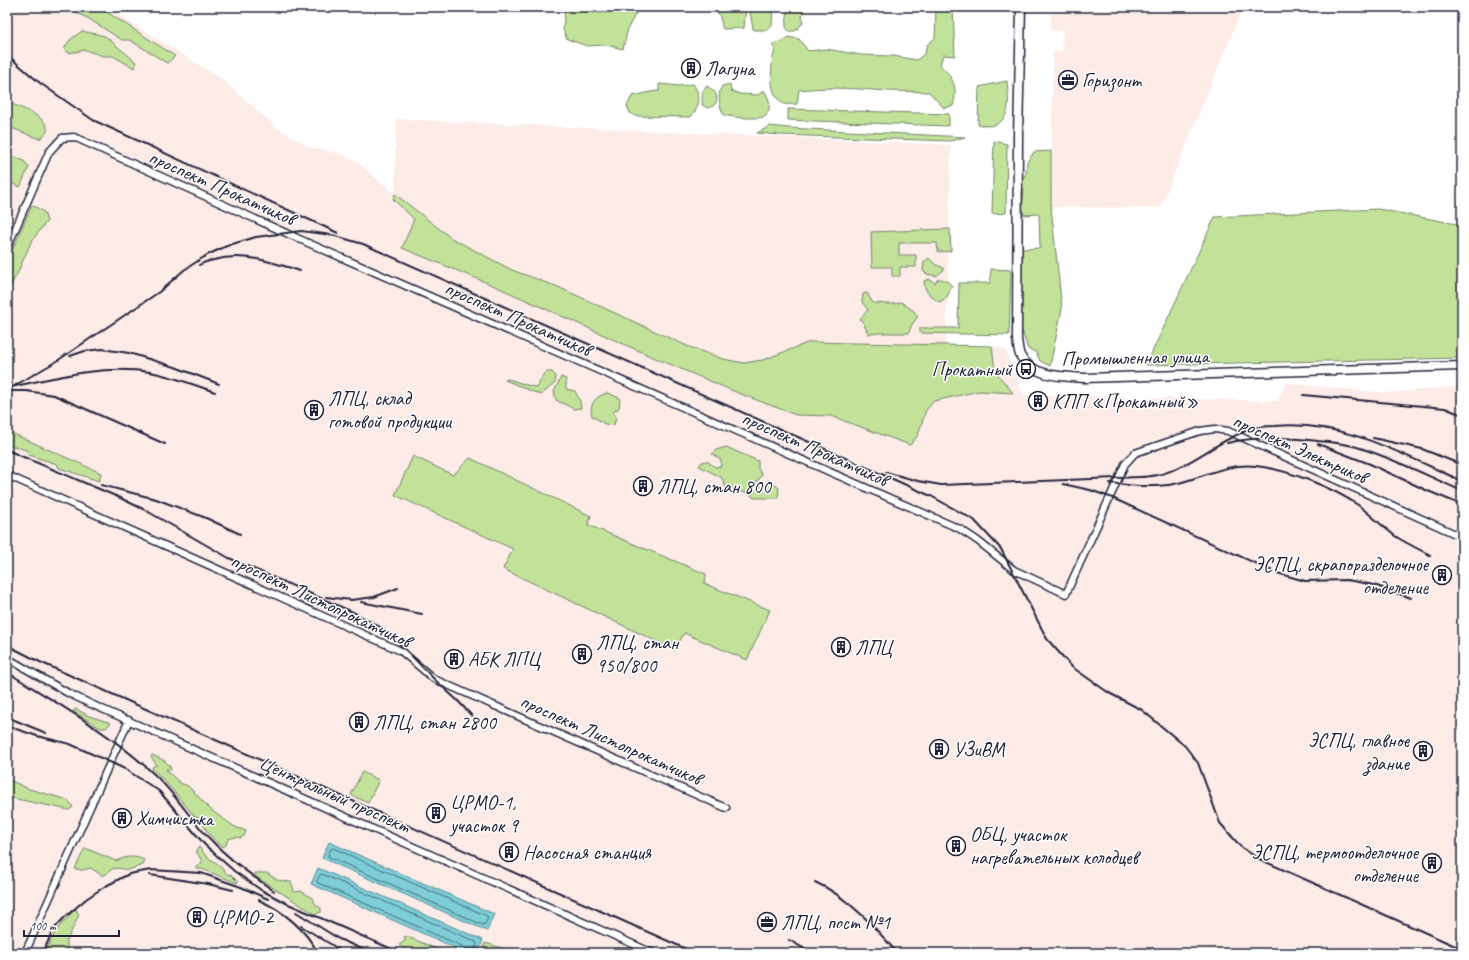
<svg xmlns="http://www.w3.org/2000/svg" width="1469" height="960" font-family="Caveat,sans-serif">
<rect width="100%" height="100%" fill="#fff"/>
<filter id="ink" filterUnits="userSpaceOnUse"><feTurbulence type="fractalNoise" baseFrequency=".025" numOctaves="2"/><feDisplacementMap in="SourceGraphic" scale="8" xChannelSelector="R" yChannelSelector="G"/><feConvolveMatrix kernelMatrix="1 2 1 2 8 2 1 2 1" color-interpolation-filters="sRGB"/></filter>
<g filter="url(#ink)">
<path fill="#fcebe7" d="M7,7H106L222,79L277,128L310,147L341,154L356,161L395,194L396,119L951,145L946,345L992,346L1005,349L1023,395L1278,401L1286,383L1386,393L1462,386V953H7Z
M1052,7H1243L1160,208L1051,207L1053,51H1062L1063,31L1050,30Z"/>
<path fill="#c2e29a" stroke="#72826a" d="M66,7H99L175,56L167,63L130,40H122L89,19Z
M565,7H658L654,10L637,11L628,28L623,49L606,45L587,46L567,39L563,30Z
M696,7H746L744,28L723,29L719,14L711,9L703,11Z
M749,7H773L772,26L767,30H755L753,29Z
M786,7H804L802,18L803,23L795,31H789C784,26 786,24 787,18C788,15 787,10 786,7Z
M936,7H953L955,56L943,55L940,65C954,78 958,88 953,106L944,108L929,92C910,91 892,92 873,90C848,88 825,87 799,90L797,104C793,104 788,105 784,104C768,97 770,64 775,50L772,44L783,41L788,37L799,39L808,51L826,49L861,55L893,56L917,60L925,53L927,45L935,38Z
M82,31L105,36L136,62L134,68L113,56H103L85,50L69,53L64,49L70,40Z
M1007,81C1008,97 1013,119 994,125C989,127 983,125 978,125L979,87Z
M659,84L680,86L693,84C702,97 700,105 691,117L635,116L630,113L627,106L632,96C642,95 649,91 659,91Z
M730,84L731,91L740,94L758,95L764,90C770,100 772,107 765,117C751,119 737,118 724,115C719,107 717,93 722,86Z
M707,86C715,91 718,93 716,103L712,107L708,108L702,105C703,97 700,92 707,86Z
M7,102C19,107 66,123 39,139L7,126Z
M788,109L949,114V126L788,120Z
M770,126L788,128L965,137L950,141L780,135L757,133Z
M994,141L1007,144L1006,213L992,214Z
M1051,151V207L1062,309L1050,366L1040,361L1036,352L1028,349L1020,325L1021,249L1040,248L1039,214L1024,215L1022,206L1024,191L1022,186L1023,179L1026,173L1027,162L1034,152Z
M7,154L24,161L29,167L20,187L7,181Z
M395,194L451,238L512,270L558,287L687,346L723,359L744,363L763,360L810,342L992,346L995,371L1013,393L979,391L934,401L926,410L918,435L910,445L831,416L796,415L738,393L648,355L497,287L402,248L414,219L393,199Z
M32,205L44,212L47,221L31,242L18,272L7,293V262Z
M1378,209L1462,225V358L1146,365L1215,217Z
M950,229L951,251L938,252L937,243H899V255H916V267H900V276H892V267H872L871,232Z
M929,258L936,265L942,267L945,269L936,276L927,274L923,271L924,262Z
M991,269L1011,270L1009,335L920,333V328H958L959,283H990Z
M929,279L935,283L938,279C945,279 948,281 952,286L947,297L940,302L937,301L928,293L925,288L924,281Z
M867,293L873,303C882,303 892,306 901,302L914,311L918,316L911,326L909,333H879L868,334L864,324L860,319L868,310L862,302L863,294Z
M547,372H552L556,376L555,383L541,395L505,380L508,379L537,388L543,375Z
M561,377L566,379V389L575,391L580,401L581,408L574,409L556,400L554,392Z
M607,393L620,398L619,408L613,412L616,418L614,425L605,424L592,416C589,404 596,396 607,393Z
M7,431L101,473L99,481L59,468L57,464L29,455L26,450L7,444Z
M726,447L758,461V469L762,475L756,483L764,489L769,480L779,488L778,498H754L748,493L736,491L725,486L722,478L699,466L702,462L707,461L715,467L721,466V460L712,454L716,450Z
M413,456L453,475L470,458L591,516L588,525L706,574L705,584L770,610L747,660L684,633L675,650L503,569L513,549L395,495Z
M76,709L89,716L111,723L106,728H100L73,711Z
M152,755C159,758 169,761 171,770L166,769L168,772L180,783L188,786L211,810L222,818L235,827L246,831L244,836L241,838L236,837L228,839L226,845L223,847C212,839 206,832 201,819L195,817L164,780L152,769L153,766L157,765L151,757Z
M362,772L379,780L368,803L351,795Z
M7,779L29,789L68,800L73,807L69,810L7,797Z
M199,847L207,857L218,864L227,874L231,875L238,882L237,883L202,869H196L195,867L201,864L202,861L196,851Z
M85,848L116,861C124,857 135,855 144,860L143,865L128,870L118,868L112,869L105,875H101L91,868L82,870L75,869Z
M255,873H267L277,880L291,882L294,890L293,891L295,892L301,891L312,898L316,905L321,908V912L315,914L264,882L256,877Z
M76,909L79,915L67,940V948L64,953H45C54,933 60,924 76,909Z
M405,936L447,953C432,953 412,956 399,945L406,940L404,938Z
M485,943L516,952L515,953H490L483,948Z"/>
<path fill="#7dced7" stroke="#598999" d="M329,842L494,914L487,931L322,858Z
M318,868L483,940L478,953H467L311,884Z"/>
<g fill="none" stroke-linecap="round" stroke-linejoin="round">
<path stroke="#466779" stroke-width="1" d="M333,848L487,916L488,918L485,924L483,925L329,857L328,855L331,849Z
M467,953L466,950L464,947L318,883L317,881L320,875L322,874L476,942L477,944L474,953"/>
<defs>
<path id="minor" d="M7,248L49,152L62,138L74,137L306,242L960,529L978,541L1014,570L1066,594L1125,464L1135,453L1200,431L1215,429L1228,431L1462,537
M7,475L401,651L434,679L726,808
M7,658L68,693L91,704L653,953
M25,953L129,720"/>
<path id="tertiary" d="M1021,7L1018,136L1017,339C1018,344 1018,353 1021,357C1035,378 1064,376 1085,378L1462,366"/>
</defs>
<use href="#minor" stroke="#22223b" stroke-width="9"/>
<use href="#tertiary" stroke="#22223b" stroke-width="11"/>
<use href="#minor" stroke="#fff" stroke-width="6"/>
<use href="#tertiary" stroke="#fff" stroke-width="8"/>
<path stroke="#22223b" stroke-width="2" d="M7,55L40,83L93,120L338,233
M199,265C204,262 209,261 214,260C243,252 272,262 300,271
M461,293L488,306
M70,356L85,351L102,349L129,353L175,367L219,384
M14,386L57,361L159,292L184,270L207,255L229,245L256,237L301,231L332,235L363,244L931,496L974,520L1001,549L1047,639L1072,667L1109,693L1142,710L1185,746L1198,763L1220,823L1241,847L1259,859L1462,949
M7,388C53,378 103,364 150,372C172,376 194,385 215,392
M11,391H26L54,395L165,444
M1303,395L1445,408L1462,415
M7,423H9
M1373,438L1422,449L1462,465
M1227,443C1257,436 1287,437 1318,441C1331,442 1345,444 1357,447C1393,458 1428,476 1462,491
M1318,444L1370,464L1428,491L1462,505
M7,450L118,497L145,510L229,558L355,613L382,628L404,648L434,679L458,701L472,716
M886,472L918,481L941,485L1140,477C1146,477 1152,476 1158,475C1190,467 1217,441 1248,430C1256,427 1266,426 1275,426C1342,419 1403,455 1462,481
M1110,483C1131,486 1153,488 1174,484C1203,478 1225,463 1256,466C1287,469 1333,488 1358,505C1371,515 1382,526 1395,536C1406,543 1418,549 1430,555
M1063,484L1090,490L1110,497L1277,573L1305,581L1347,580L1374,585L1411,598
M101,485L156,499L206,518L240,534
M326,597L351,600L374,597L398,588
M361,602L422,614
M7,645L40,662L695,953
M7,672C58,704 112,734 156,776C176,795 191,820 211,840C230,860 252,876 274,891
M7,717L46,733
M7,726L37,736L70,744L125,769L159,791L205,845L234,871L261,890L286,903L401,953
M150,875L208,884L233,890
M815,882C848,897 874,926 897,953
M259,900C283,911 305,929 318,953
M296,912L339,939L371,953
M301,926L345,953
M789,940L812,953
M275,950L282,953
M43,953L53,930L64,918L86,899L104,887L129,874L151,870L201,873L241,887L268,899"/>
</g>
</g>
<defs>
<symbol id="building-ring" viewBox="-11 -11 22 22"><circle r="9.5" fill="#fff" stroke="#22223b" stroke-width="1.5"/><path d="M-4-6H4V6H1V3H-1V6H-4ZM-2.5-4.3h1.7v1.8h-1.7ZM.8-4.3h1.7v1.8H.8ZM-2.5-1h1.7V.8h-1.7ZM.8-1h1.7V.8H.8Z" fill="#22223b"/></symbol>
<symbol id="office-ring" viewBox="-11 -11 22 22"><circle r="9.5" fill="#fff" stroke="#22223b" stroke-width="1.5"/><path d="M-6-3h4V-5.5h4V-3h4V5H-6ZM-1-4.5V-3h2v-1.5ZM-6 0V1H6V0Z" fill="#22223b"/></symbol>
<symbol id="bus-ring" viewBox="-11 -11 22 22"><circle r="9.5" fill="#fff" stroke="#22223b" stroke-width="1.5"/><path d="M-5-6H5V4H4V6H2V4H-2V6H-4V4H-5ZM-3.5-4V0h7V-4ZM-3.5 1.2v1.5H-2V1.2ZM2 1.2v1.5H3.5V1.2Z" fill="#22223b"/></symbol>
</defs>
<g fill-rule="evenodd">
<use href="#building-ring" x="680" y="57" width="22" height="22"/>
<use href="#office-ring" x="1057" y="69" width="22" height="22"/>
<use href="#bus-ring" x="1015" y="358" width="22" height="22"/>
<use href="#building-ring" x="1027" y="390" width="22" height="22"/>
<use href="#building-ring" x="303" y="399" width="22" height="22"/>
<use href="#building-ring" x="632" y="475" width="22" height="22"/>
<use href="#building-ring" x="1431" y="564" width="22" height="22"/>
<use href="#building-ring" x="830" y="636" width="22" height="22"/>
<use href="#building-ring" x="571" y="643" width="22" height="22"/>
<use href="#building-ring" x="443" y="648" width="22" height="22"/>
<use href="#building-ring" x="348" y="711" width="22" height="22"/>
<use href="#building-ring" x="928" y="738" width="22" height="22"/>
<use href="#building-ring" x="1412" y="740" width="22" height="22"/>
<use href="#building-ring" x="425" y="802" width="22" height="22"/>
<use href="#building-ring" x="111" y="807" width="22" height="22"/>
<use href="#building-ring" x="945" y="835" width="22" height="22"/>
<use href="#building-ring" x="498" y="841" width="22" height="22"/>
<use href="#building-ring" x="1421" y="852" width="22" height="22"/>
<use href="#building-ring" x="186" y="906" width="22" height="22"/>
<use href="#office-ring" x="756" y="911" width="22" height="22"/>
</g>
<g text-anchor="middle" stroke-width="3" stroke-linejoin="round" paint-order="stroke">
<g font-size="20" fill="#22223b" stroke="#fff" text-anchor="start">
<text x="705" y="75">Лагуна</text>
<text x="1082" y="87">Горизонт</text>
<text x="1012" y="376" text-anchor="end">Прокатный</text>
<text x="328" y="405">ЛПЦ, склад<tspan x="328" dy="23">готовой продукции</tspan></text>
<text x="1052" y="408">КПП «Прокатный»</text>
<text x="657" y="493">ЛПЦ, стан 800</text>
<text x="1428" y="571" text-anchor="end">ЭСПЦ, скрапоразделочное<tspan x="1428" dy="23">отделение</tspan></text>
<text x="596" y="649">ЛПЦ, стан<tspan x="596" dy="23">950/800</tspan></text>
<text x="855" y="654">ЛПЦ</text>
<text x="468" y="666">АБК ЛПЦ</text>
<text x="373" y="729">ЛПЦ, стан 2800</text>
<text x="1409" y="747" text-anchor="end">ЭСПЦ, главное<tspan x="1409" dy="23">здание</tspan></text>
<text x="953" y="756">УЗиВМ</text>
<text x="450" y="809">ЦРМО-1,<tspan x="450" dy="23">участок 9</tspan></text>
<text x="136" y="825">Химчистка</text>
<text x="970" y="841">ОБЦ, участок<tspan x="970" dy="23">нагревательных колодцев</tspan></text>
<text x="523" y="859">Насосная станция</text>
<text x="1418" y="859" text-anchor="end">ЭСПЦ, термоотделочное<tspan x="1418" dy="23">отделение</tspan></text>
<text x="211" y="924">ЦРМО-2</text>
<text x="781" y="929">ЛПЦ, пост №1</text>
</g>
<g font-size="20" fill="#22223b" stroke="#fff">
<text transform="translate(222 187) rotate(24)" y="7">проспект Прокатчиков</text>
<text transform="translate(518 318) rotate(24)" y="7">проспект Прокатчиков</text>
<text transform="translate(1135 357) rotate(-1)" y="7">Промышленная улица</text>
<text transform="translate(815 448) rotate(24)" y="7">проспект Прокатчиков</text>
<text transform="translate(1300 448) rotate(24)" y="7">проспект Электриков</text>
<text transform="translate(321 600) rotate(25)" y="7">проспект Листопрокатчиков</text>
<text transform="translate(611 739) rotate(24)" y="7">проспект Листопрокатчиков</text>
<text transform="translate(335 794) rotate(24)" y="7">Центральный проспект</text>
</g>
</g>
<rect width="1469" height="960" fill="none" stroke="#fff" stroke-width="24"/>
<rect x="12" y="12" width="1445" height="936" fill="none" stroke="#22223b" stroke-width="1.5" filter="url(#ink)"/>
<path d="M24 930v6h95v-6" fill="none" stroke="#22223b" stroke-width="2"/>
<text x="30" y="930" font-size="12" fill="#22223b" stroke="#ffffff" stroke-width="3" paint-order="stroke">100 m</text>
</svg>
